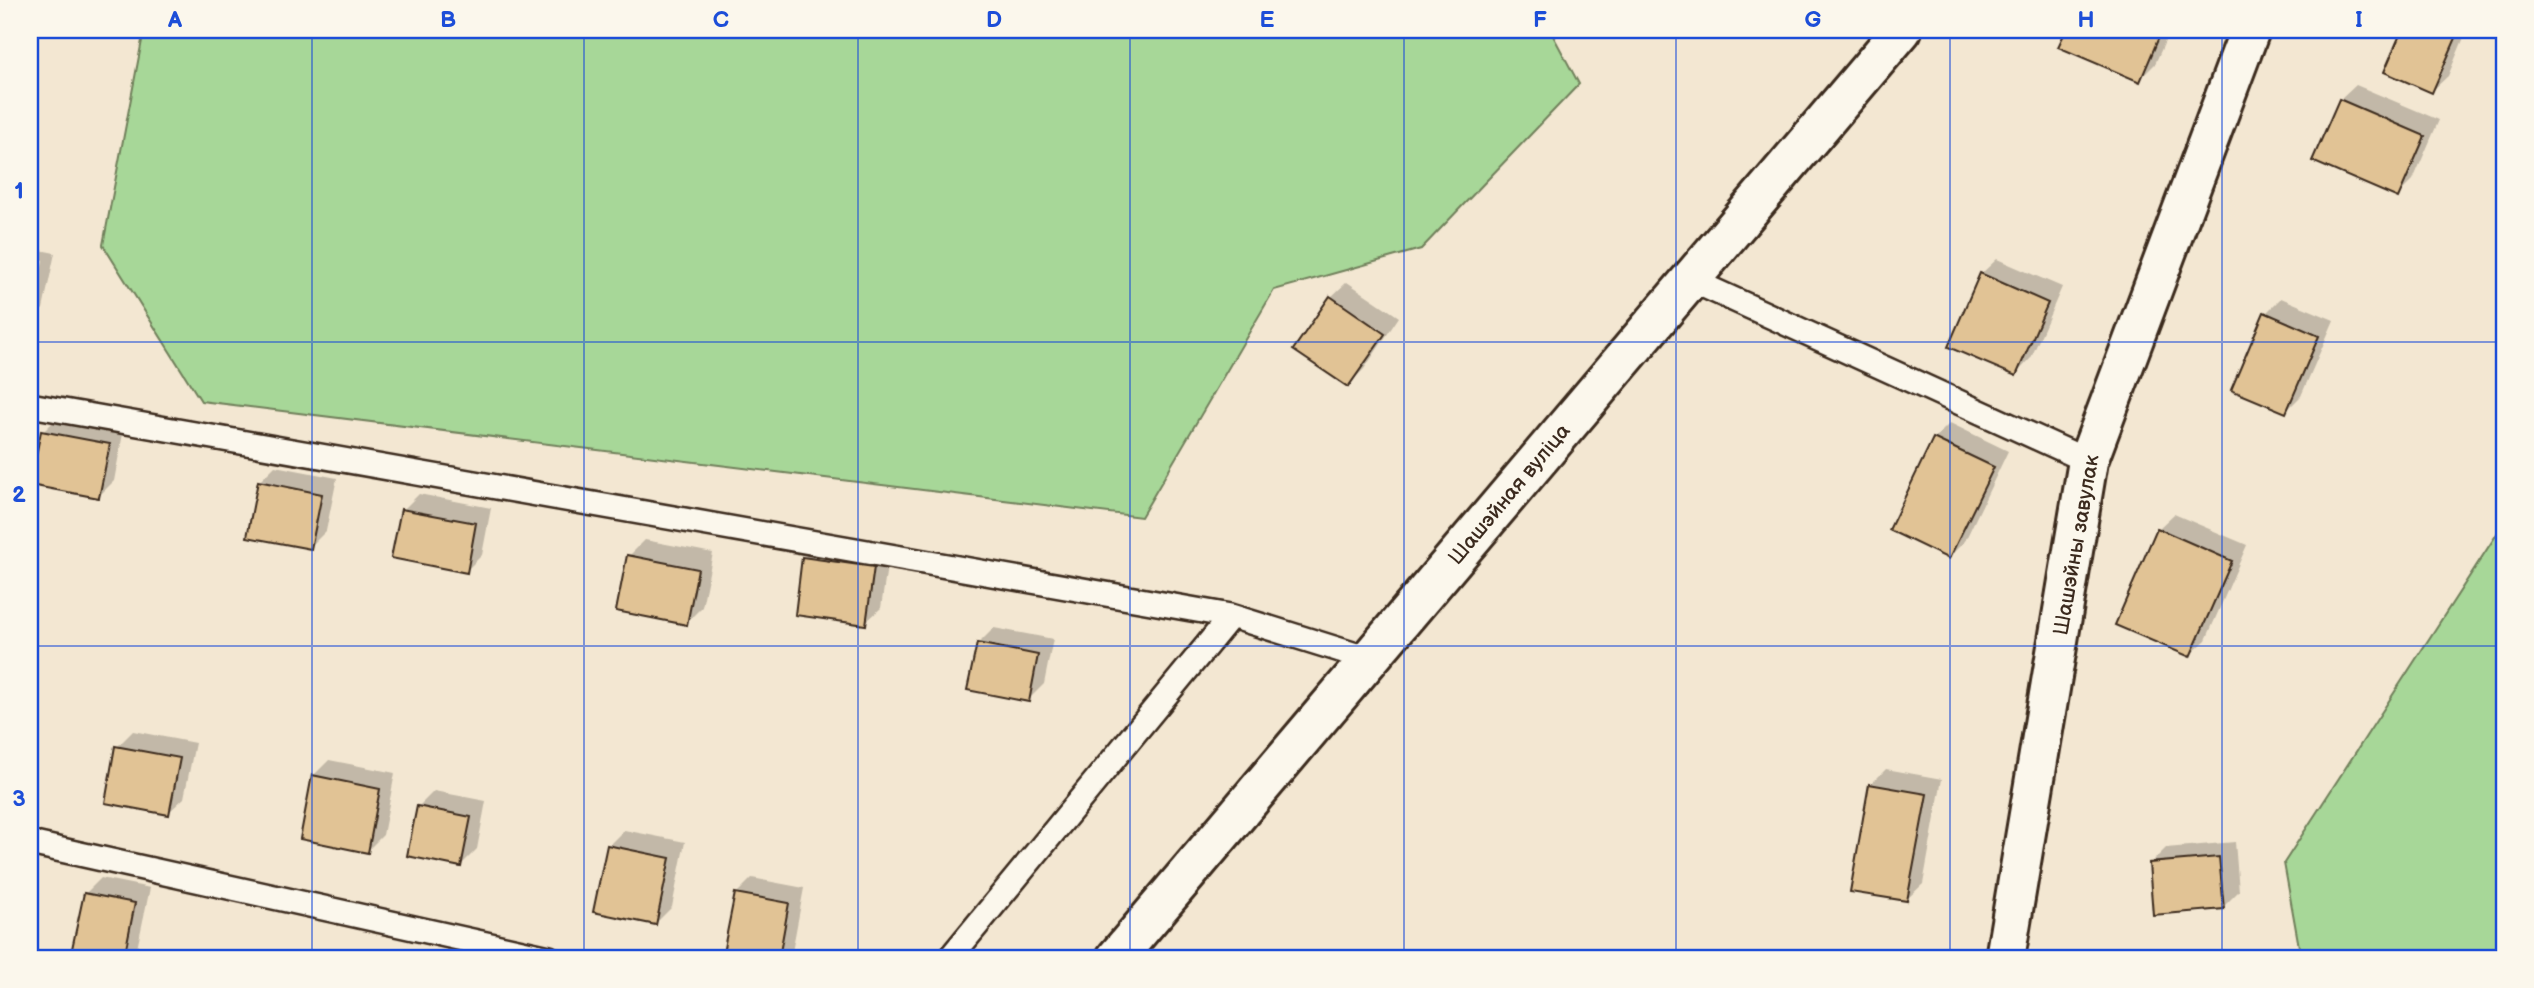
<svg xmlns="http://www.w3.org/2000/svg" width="2534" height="988" font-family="'Balsamiq Sans',sans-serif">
<rect width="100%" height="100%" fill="#f3e7d2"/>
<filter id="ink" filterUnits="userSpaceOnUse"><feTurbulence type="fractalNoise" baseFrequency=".0143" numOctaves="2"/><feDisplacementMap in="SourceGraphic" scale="14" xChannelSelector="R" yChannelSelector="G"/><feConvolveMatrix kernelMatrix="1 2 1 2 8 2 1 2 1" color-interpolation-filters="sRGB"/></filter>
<g filter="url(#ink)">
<path fill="#a7d798" stroke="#71805b" stroke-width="2" d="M144,30H1550L1579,84L1421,249L1274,290L1141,517L201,401L103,245Z
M2504,523V958H2301L2284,863Z"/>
<path fill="#0003" d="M2067,30H2170L2155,64L2139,80L2061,46Z
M2404,30H2467L2448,76L2432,91L2386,71Z
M2356,85L2439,120L2413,180L2397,196L2340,100Z
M30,248L55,253L43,309L30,323V309H33L43,260L40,259L30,309Z
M1997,259L2062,287L2031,358L2016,374L1981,274Z
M1347,282L1399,317L1364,369L1348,385L1331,297Z
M2281,298L2334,320L2301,396L2286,411L2266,313Z
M59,416L124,428L114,481L98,497L43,432Z
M1950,423L2008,451L1965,541L1949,557L1934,439Z
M275,466L337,478L326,531L310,547L259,482Z
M419,494L491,508L482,555L466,571L403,510Z
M2174,514L2247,545L2206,640L2190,655L2158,529Z
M645,540L713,553L702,607L686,623L629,556Z
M820,542L889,552L881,608L865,623L804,558Z
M994,628L1053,639L1044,684L1028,700L978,644Z
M133,731L195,743L184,798L168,813L117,747Z
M329,760L395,773L383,835L367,851L313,776Z
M1886,769L1942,779L1923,884L1907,899L1871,784Z
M434,791L486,801L477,849L461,865L418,807Z
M624,830L685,842L672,907L656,923L608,846Z
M2235,842L2239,891L2223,907L2150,864L2166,848Z
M101,878L150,888L135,958H72L85,894Z
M752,878L804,888L792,952L785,958L724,957L736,894Z"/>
<path fill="#e1c395" stroke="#3b2a1e" stroke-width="2" d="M2066,30H2162L2140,82L2058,47Z
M2402,30L2459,31L2432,93L2384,72Z
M2339,99L2425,136L2398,198L2312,161Z
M30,266L40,268L30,318Z
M1980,273L2048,303L2016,376L1948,347Z
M1330,296L1385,334L1348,387L1293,350Z
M2264,312L2319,336L2286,413L2231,390Z
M41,431L110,444L99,498L30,485Z
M1933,438L1994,467L1949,559L1889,530Z
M258,481L322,494L311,549L247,537Z
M401,509L476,523L467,573L391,558Z
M2157,528L2232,561L2190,657L2115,625Z
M627,555L698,569L687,625L616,611Z
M802,557L874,567L866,625L795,615Z
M977,643L1038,655L1029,702L967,690Z
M115,746L180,758L169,815L105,803Z
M312,775L380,789L368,853L300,839Z
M1869,784L1927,794L1907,901L1850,892Z
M417,806L471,817L461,867L407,856Z
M607,845L670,858L656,925L593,912Z
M2219,857L2224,909L2153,915L2149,863Z
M84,893L135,903L124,958H70Z
M735,893L789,903L779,958H722Z"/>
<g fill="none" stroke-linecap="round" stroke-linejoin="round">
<defs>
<path id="lane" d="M1691,280L2088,461
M30,405L1231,616
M30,843L549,958
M950,958L1231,616L1369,659"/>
<path id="street" d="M2005,958L2088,461L2250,30"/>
<path id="secondary" d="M1116,958L1902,30"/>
</defs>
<use href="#lane" stroke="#3b2a1e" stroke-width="28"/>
<use href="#street" stroke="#3b2a1e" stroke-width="44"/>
<use href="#secondary" stroke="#3b2a1e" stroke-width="44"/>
<use href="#lane" stroke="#fbf7ec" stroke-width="23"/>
<use href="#street" stroke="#fbf7ec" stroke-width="38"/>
<use href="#secondary" stroke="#fbf7ec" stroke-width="38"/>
</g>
</g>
<path fill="none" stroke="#1d4ed8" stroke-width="2" stroke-opacity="0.55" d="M312,30V958M584,30V958M858,30V958M1130,30V958M1404,30V958M1676,30V958M1950,30V958M2222,30V958M30,342H2504M30,646H2504"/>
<g text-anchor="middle" stroke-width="5" stroke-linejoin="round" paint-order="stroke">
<g font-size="21" fill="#3b2a1e" stroke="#fbf7ec">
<text transform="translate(1509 494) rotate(-50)" y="7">Шашэйная вуліца</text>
<text transform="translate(2076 545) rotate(-80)" y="7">Шашэйны завулак</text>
</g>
</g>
<rect width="2534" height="988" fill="none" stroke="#fbf7ec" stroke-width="77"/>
<rect x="38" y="38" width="2458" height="912" fill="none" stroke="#1d4ed8" stroke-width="2.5"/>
<g font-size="23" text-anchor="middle" font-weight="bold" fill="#1d4ed8">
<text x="175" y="27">A</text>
<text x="448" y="27">B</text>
<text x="721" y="27">C</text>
<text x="994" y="27">D</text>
<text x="1267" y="27">E</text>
<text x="1540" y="27">F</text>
<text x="1813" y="27">G</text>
<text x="2086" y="27">H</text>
<text x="2359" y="27">I</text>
<text x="19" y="198">1</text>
<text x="19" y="502">2</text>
<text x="19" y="806">3</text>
</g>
</svg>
